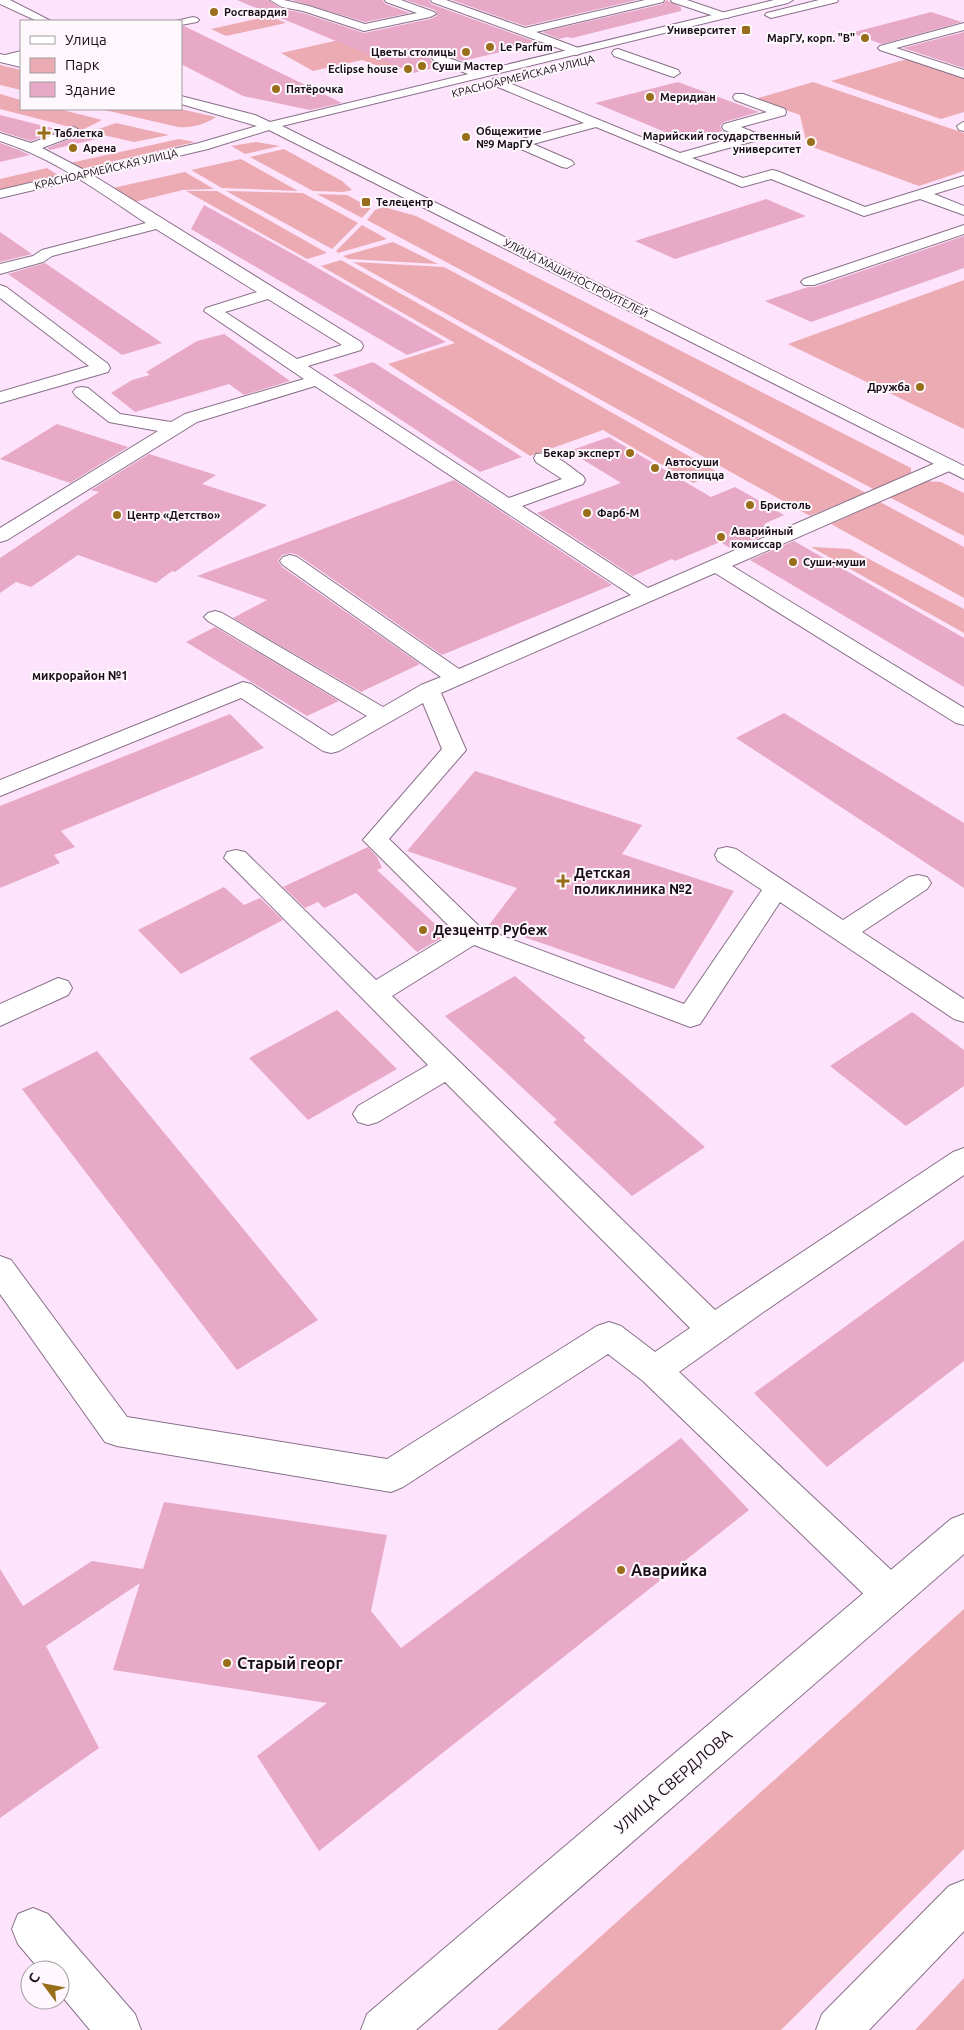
<svg xmlns="http://www.w3.org/2000/svg" width="964" height="2030" font-family="Ubuntu,sans-serif">
<rect width="100%" height="100%" fill="#fee3fd"/>
<path fill="#ecabb2" d="M270,16L286,23L226,36L211,29Z
M388,29L442,52L387,69L362,60L313,71L281,53Z
M907,59L964,78V112L941,119L831,81Z
M0,65L21,70V90L0,85Z
M813,82L964,133V171L919,186L807,145L800,115L755,99Z
M0,94L21,100V109H59L102,120L82,130L0,109Z
M100,109H180L216,117C204,125 192,128 178,127Z
M116,123L169,135L134,142L90,132Z
M179,139L195,142L81,169L70,163Z
M256,142L280,146L245,154L231,146Z
M284,149L342,181L352,190L343,192L313,191L250,157Z
M241,159L298,191L222,188L191,170Z
M47,168L58,175L0,190V179Z
M185,172L214,189L183,190L130,203L108,189Z
M186,191H217L327,253L307,259Z
M226,191L303,193L358,223L332,249Z
M317,194L347,195L371,208L362,218Z
M384,207L416,216L911,468V475L875,490L367,220L375,210Z
M362,225L387,239L338,253L336,251Z
M393,242L438,264L348,259L343,256Z
M341,260L719,473L693,483L603,430L530,456L388,364L455,343L321,266Z
M353,262L444,267L866,493L810,516Z
M964,280V429L788,344Z
M925,481L941,482L964,493V536L889,497Z
M880,502L964,547V598L831,524Z
M811,547L850,549L964,609V633Z
M964,1609V1849L781,2030H497Z
M964,1978V2030H915Z"/>
<path fill="#e7a9c6" d="M237,0H268L282,9L303,13L364,33L430,19L437,16V13L435,10L406,0H429L431,4L539,43L463,61L437,52L430,59L433,63L443,66L413,73Z
M292,0H383L385,4L410,13L365,22Z
M452,0H637L525,26Z
M666,0L681,7V11L572,38L567,37L559,39L542,32L663,4Z
M931,12L962,22L882,44L851,33Z
M184,26L342,103L310,110L243,96L181,64V27Z
M964,32V68L903,48Z
M678,82L759,112L724,122L720,126L722,131L687,141L595,103Z
M0,115L60,130L31,141L0,131Z
M80,135L96,139L50,150L47,148Z
M0,143L19,150L30,155L0,162Z
M766,199L806,216L675,259L635,241Z
M204,205L302,259L446,342L407,355L191,229Z
M0,232L32,254L0,262Z
M964,236V268L811,322L765,301L808,287H815Z
M45,263L162,343L122,355L8,274Z
M224,334L290,381L244,395L229,384L135,412L111,393L132,380L150,375L146,372L197,341Z
M373,362L522,457L480,472L333,375Z
M57,424L128,447L70,483L0,459Z
M609,437L711,497L735,487L784,515L764,524L776,530L732,549L720,542L675,561L672,559L633,576L537,513L621,483L569,451Z
M149,454L216,475L202,484L267,505L175,572L172,571L156,583L78,555L31,587L16,582L0,593V558L99,492L91,490Z
M454,480L612,585L442,655L298,555L291,553L282,555L278,561L282,567L420,664L361,692L233,618L267,600L197,576Z
M794,541L964,638V687L750,560Z
M215,627L339,701L307,716L186,642Z
M784,713L964,823V888L736,738Z
M230,714L264,748L61,831L75,847L54,855L60,863L0,888V806Z
M475,771L642,825L622,854L734,891L674,989L489,925L517,888L407,851Z
M368,847L377,857L382,868L377,870L447,935L417,952L356,893L324,908L318,902L305,908L283,887Z
M224,887L244,905L260,898L283,920L181,974L138,930Z
M515,976L586,1038L583,1040L705,1147L632,1196L553,1122L557,1120L445,1016Z
M337,1010L397,1069L308,1120L249,1058Z
M912,1012L964,1050V1086L906,1126L830,1066Z
M97,1051L318,1320L237,1370L22,1089Z
M964,1240V1361L827,1467L754,1393Z
M681,1438L749,1510L319,1851L257,1756L327,1703L113,1670L140,1583L46,1646L99,1748L0,1818V1569L23,1606L92,1561L143,1569L164,1502L387,1535L371,1611L401,1648Z"/>
<g fill="none" stroke-linecap="round" stroke-linejoin="round">
<defs>
<path id="minor" d="M0,0H10L51,21H37L0,4Z
M270,0H284L309,6L365,24L417,13L386,2L385,0H401L434,12L436,14L430,17L364,31L303,11L282,7Z
M431,0H446L525,28L645,0H664L663,2L536,32L581,49L583,51L581,53L577,55L432,2Z
M671,0H687L728,14L730,16L728,18H720L672,2Z
M193,17L197,18L199,20L197,22L181,25V21H176Z
M964,23V30L896,48L964,70V78L880,50L878,48L880,46Z
M618,49L678,70L680,73L674,77L670,76L614,56L612,53L614,50Z
M21,51V58L5,63L0,60L1,56Z
M438,54L484,71L486,74L480,78L476,77L434,61L432,58Z
M497,78L680,153L740,136L724,130L722,127L724,124L767,112L735,100L733,97L735,94H743L785,109L786,112L785,115L741,127L758,134L760,137L758,140L692,158L743,178L772,170L777,171L865,207L964,176V185L934,194L964,206V215L920,199L864,216L771,179L742,187L596,127L533,144L572,161L574,164L567,168L562,167L521,149L519,146L522,139L584,123L493,85L491,82L493,79Z
M963,122H964V131L959,130L957,126Z
M74,127L81,131L79,134L42,148L86,171L361,342L363,346L361,350L308,366L509,498L562,479L536,462L534,458L536,454C553,450 570,467 583,476L585,480L583,484L522,506L648,588L940,461L947,459L954,461L956,465L954,469L732,566L964,708V725L956,723L715,573L441,693L466,750L389,839L481,928L684,1004L762,890L718,861L715,855L718,849L727,847L736,849L843,920L909,877L918,875L927,877L931,883L927,889L862,932L964,999V1022L954,1019L780,902L700,1024L690,1027L474,945L392,996L715,1310L953,1152L964,1148V1175L762,1313L679,1372L903,1581L908,1594L903,1607L890,1612L877,1607L643,1381L608,1354L403,1487L391,1492L117,1446L105,1442L0,1294V1256L11,1260L127,1417L387,1459L597,1326L609,1322L621,1326L655,1352L690,1328L445,1082L378,1122L368,1125L358,1122L353,1114L358,1106L428,1065L224,858L227,852L236,850L245,852L376,980L455,932L363,840L442,749L423,703L339,751L331,753L323,751L241,698L0,796V780L243,682L251,684L332,736L367,716L208,621L204,617L208,613L215,611L222,613L383,707L421,685L441,677L283,565L280,561L283,557L290,555L297,557L459,669L631,595L315,386L197,422L7,540L0,542V528L158,431L109,422L76,396L73,392L76,388L82,387L88,388L120,414L171,422L185,414L304,379L204,311L206,308L257,292L156,229L52,256L43,262L0,274V264L33,256L42,250L146,223C99,192 54,158 0,141V133L31,143ZM268,299L342,345L297,359L225,312Z
M964,225V234L814,285H804L801,282L804,279Z
M0,285L6,287L108,364L110,368L108,372L0,403V392L89,366L0,298Z
M58,978L68,981L72,988L68,995L0,1026V1004Z
M964,1880V1931L869,2030H816L822,2014L949,1886Z
M33,1908L48,1914L135,2014L141,2030H90L60,1994V1970H40L18,1944L12,1929L18,1914Z"/>
<path id="major" d="M774,0H793L788,3L282,126L964,466V479L269,130L208,149L0,198V190L199,143L257,126L181,104V96L255,115L270,122Z
M819,0H838L837,2L771,18L765,15L767,13Z
M0,54L21,59V67L0,62Z
M964,1514V1554L416,2030H361L367,2014L951,1519Z"/>
</defs>
<use href="#minor" stroke="#887088" stroke-width="2"/>
<use href="#major" stroke="#887088" stroke-width="2"/>
<use href="#minor" fill="#fff" fill-rule="evenodd"/>
<use href="#major" fill="#fff" fill-rule="evenodd"/>
</g>
<g fill="#996e1b" stroke="#fef8fd" stroke-width="2">
<circle cx="214" cy="12" r="5"/>
<rect x="741" y="25" width="10" height="10" rx="2.5"/>
<circle cx="865" cy="38" r="5"/>
<circle cx="490" cy="47" r="5"/>
<circle cx="466" cy="52" r="5"/>
<circle cx="422" cy="66" r="5"/>
<circle cx="408" cy="69" r="5"/>
<circle cx="276" cy="89" r="5"/>
<circle cx="650" cy="97" r="5"/>
<path d="M41.5 125.5h5v5h5v5h-5v5h-5v-5h-5v-5h5z"/>
<circle cx="466" cy="137" r="5"/>
<circle cx="811" cy="142" r="5"/>
<circle cx="73" cy="148" r="5"/>
<rect x="361" y="197" width="10" height="10" rx="2.5"/>
<circle cx="920" cy="387" r="5"/>
<circle cx="630" cy="453" r="5"/>
<circle cx="655" cy="468" r="5"/>
<circle cx="750" cy="505" r="5"/>
<circle cx="587" cy="513" r="5"/>
<circle cx="117" cy="515" r="5"/>
<circle cx="721" cy="537" r="5"/>
<circle cx="793" cy="562" r="5"/>
<path d="M560.5 873.5h5v5h5v5h-5v5h-5v-5h-5v-5h5z"/>
<circle cx="423" cy="930" r="5"/>
<circle cx="621" cy="1570" r="5"/>
<circle cx="227" cy="1663" r="5"/>
</g>
<g text-anchor="middle" stroke-width="4" stroke-linejoin="round" paint-order="stroke">
<g font-size="11" font-weight="bold" fill="#180f18" stroke="#fef8fd" text-anchor="start">
<text x="224" y="16">Росгвардия</text>
<text x="736" y="34" text-anchor="end">Университет</text>
<text x="855" y="42" text-anchor="end">МарГУ, корп. "В"</text>
<text x="500" y="51">Le Parfum</text>
<text x="456" y="56" text-anchor="end">Цветы столицы</text>
<text x="432" y="70">Суши Мастер</text>
<text x="398" y="73" text-anchor="end">Eclipse house</text>
<text x="286" y="93">Пятёрочка</text>
<text x="660" y="101">Меридиан</text>
<text x="476" y="135">Общежитие<tspan x="476" dy="13">№9 МарГУ</tspan></text>
<text x="54" y="137">Таблетка</text>
<text x="801" y="140" text-anchor="end">Марийский государственный<tspan x="801" dy="13">университет</tspan></text>
<text x="83" y="152">Арена</text>
<text x="376" y="206">Телецентр</text>
<text x="910" y="391" text-anchor="end">Дружба</text>
<text x="620" y="457" text-anchor="end">Бекар эксперт</text>
<text x="665" y="466">Автосуши<tspan x="665" dy="13">Автопицца</tspan></text>
<text x="760" y="509">Бристоль</text>
<text x="597" y="517">Фарб-М</text>
<text x="127" y="519">Центр «Детство»</text>
<text x="731" y="535">Аварийный<tspan x="731" dy="13">комиссар</tspan></text>
<text x="803" y="566">Суши-муши</text>
</g>
<g font-size="11" fill="#180f18" stroke="#fef8fd">
<text transform="translate(523 76) rotate(-14)" y="4">КРАСНОАРМЕЙСКАЯ УЛИЦА</text>
<text transform="translate(106 169) rotate(-13)" y="4">КРАСНОАРМЕЙСКАЯ УЛИЦА</text>
<text transform="translate(576 278) rotate(27)" y="4">УЛИЦА МАШИНОСТРОИТЕЛЕЙ</text>
</g>
<g font-size="12" font-weight="bold" fill="#180f18" stroke="#fef8fd">
<text x="80" y="680">микрорайон №1</text>
</g>
<g font-size="14" font-weight="bold" fill="#180f18" stroke="#fef8fd" text-anchor="start">
<text x="574" y="878">Детская<tspan x="574" dy="16">поликлиника №2</tspan></text>
<text x="433" y="935">Дезцентр Рубеж</text>
</g>
<g font-size="16" font-weight="bold" fill="#180f18" stroke="#fef8fd" text-anchor="start">
<text x="631" y="1576">Аварийка</text>
<text x="237" y="1669">Старый георг</text>
</g>
<g font-size="16" fill="#180f18" stroke="#fef8fd">
<text transform="translate(673 1781) rotate(-41)" y="6">УЛИЦА СВЕРДЛОВА</text>
</g>
</g>
<rect x="20" y="20" width="162" height="90" fill="#fef8fd" stroke="#a29ba1"/>
<rect x="30" y="36" width="25" height="8" fill="#ffffff" stroke="#a29ba1"/>
<text x="65" y="45" font-size="15" fill="#180f18">Улица</text>
<rect x="30" y="58" width="25" height="15" fill="#ecabb2" stroke="#a29ba1"/>
<text x="65" y="70" font-size="15" fill="#180f18">Парк</text>
<rect x="30" y="82" width="25" height="15" fill="#e7a9c6" stroke="#a29ba1"/>
<text x="65" y="95" font-size="15" fill="#180f18">Здание</text>
<g transform="translate(45 1985) rotate(302)"><circle r="24" fill="#fef8fd" stroke="#a29ba1"/>
<path d="M0-4L9 19L0 12L-9 19Z" fill="#996e1b"/>
<text y="-8" font-size="14" font-weight="bold" text-anchor="middle" fill="#180f18">С</text>
</g>
</svg>
